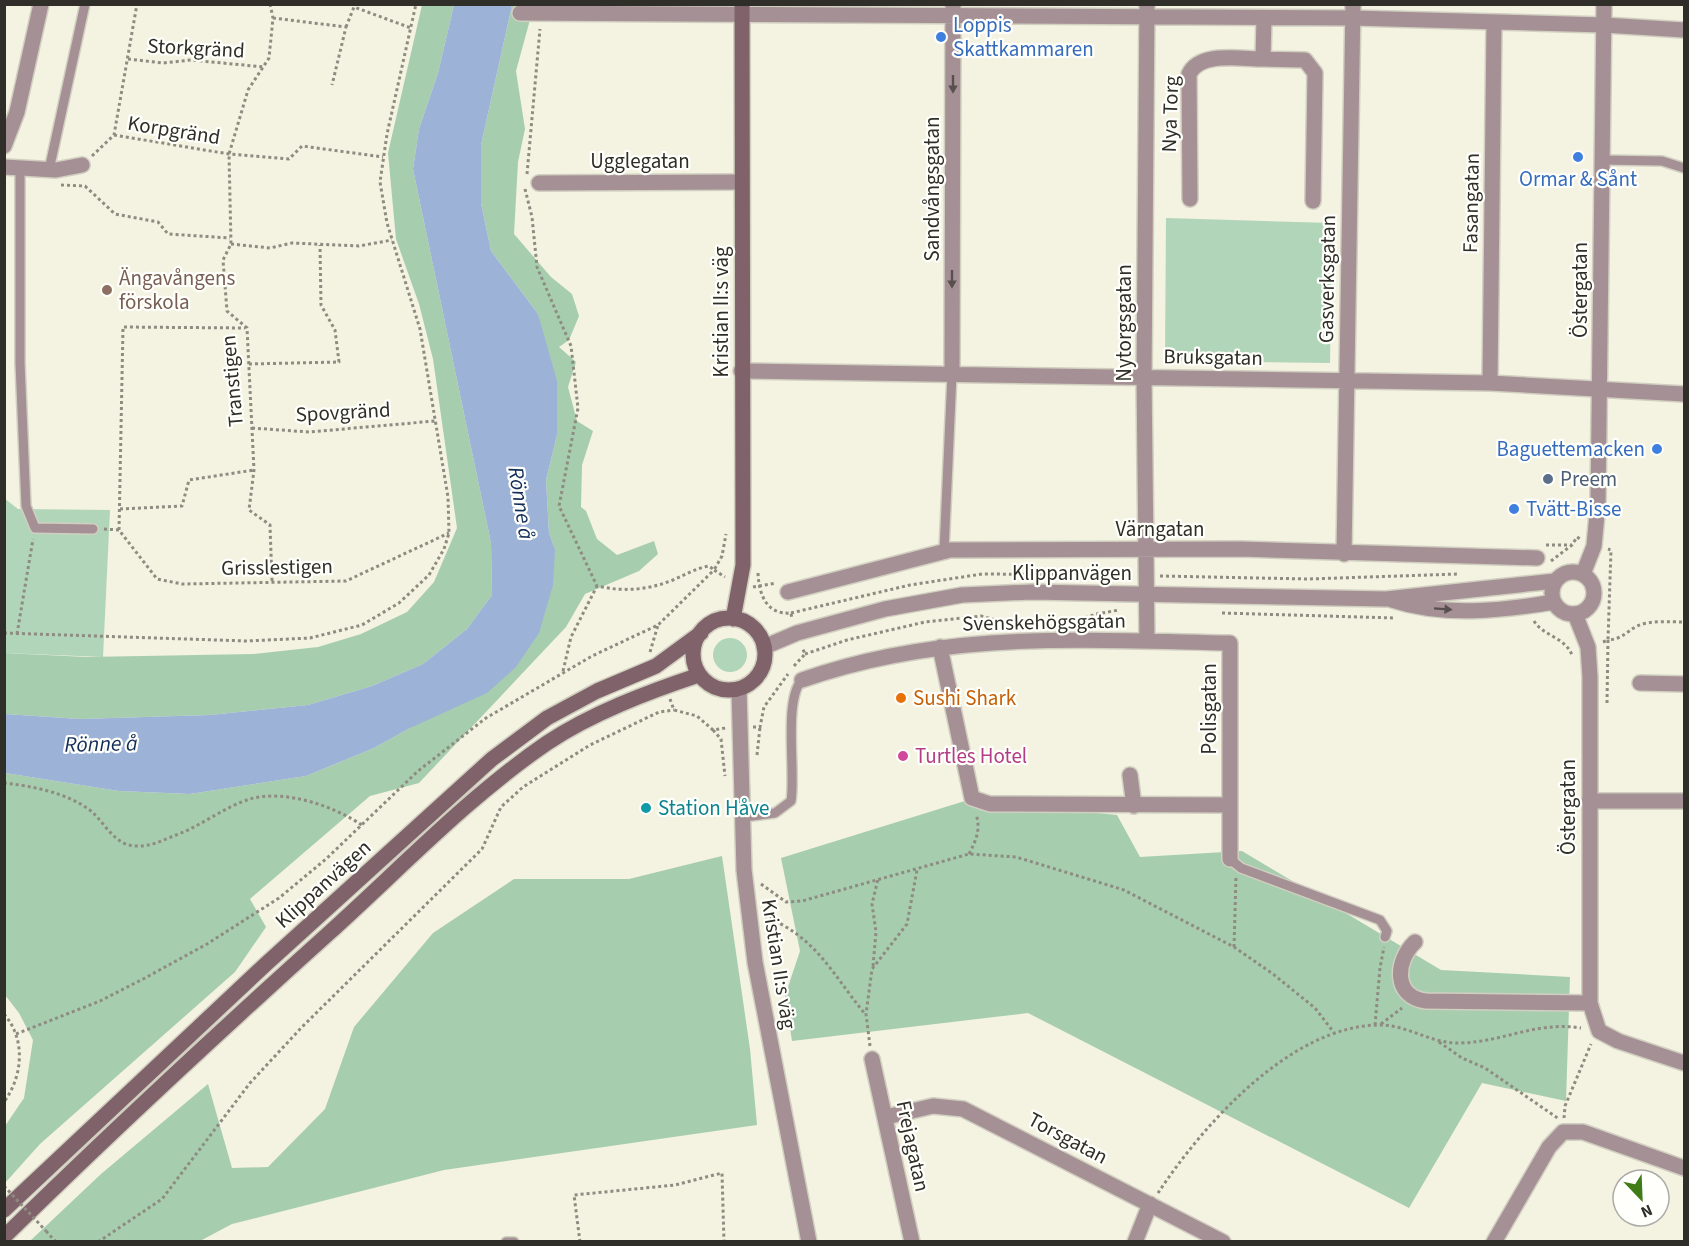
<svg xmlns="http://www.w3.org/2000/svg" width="1689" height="1246" font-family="'Source Sans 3',sans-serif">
<rect width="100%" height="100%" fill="#f4f2e1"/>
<path fill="#b1d5b8" d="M1166,218L1332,223L1330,363L1165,361Z
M4,498L18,509L110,510L103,657L5,653Z
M713 655a17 17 0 1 1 34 0a17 17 0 1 1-34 0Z"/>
<path fill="#a7cdaf" d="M422,5H454L438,73L419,129L413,169L491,543L492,595L467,629L423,664L372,686L308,705L210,715L80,719L5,714L4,653L87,657L253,654L318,647L361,634L407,612L434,582L457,528L433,359L419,304L396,239L388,153Z
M512,5H534L516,71L525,129L518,162L514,234L551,277L572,294L579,316L569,340L559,347L576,362L568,387L577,421L593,431L582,465L581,507L586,511L597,539L617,555L654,541L658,554L639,571L585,594L566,627L419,783L370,796L250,899L266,927L235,972L40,1144L5,1183V1126L24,1098L33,1040L19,1013L5,995V773L119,791L190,794L306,776L374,748L410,728L555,549L549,533L546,480L557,435L538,314L491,251L481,203V145Z
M968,800L1117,815L1140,857L1242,851L1441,970L1570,977L1566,1101L1482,1083L1409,1208L1028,1013L792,1041L785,996L800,951L781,858Z
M722,856L750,1049L757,1125L444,1170L232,1224L200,1241H30L101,1174L208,1084L232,1168L268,1167L325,1109L354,1027L433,933L514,879H629Z"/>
<path fill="#9cb2d6" d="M454,5H512L481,145V203L491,251L538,314L557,381V435L546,480L549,533L555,549L553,585L539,633L516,667L487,693L410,728L374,748L306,776L190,794L119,791L5,773V714L80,719L210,715L308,705L372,686L423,664L467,629L492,595L491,543L413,169L419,129L438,73Z"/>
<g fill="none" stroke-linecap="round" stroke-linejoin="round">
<defs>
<path id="service" d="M1601,160L1662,161L1684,168
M20,168V363L26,506L35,528L93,529
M49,170L85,4
M944,551L952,374
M744,817L775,813L791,801C796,774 783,700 802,680
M1230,859L1241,868L1380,920L1387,931L1385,937
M506,1242H514"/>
<path id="minor" d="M1147,4L1144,377L1147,641
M520,13L1353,18L1604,25L1684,30
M1264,18L1263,59L1305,60L1315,73L1313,201
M4,146L17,112L41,4
M4,167L56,170L82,165
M539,183L741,182
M1190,199L1189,74C1200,51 1241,59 1263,59
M741,371L1490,383L1684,394
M952,374L953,4
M1490,383L1494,23
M1344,554L1353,4
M788,592L950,550L1241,549L1537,558
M1575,614L1588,647L1590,677V1003L1599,1031L1618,1041L1684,1063
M940,647L972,798L990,804L1229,805
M802,680C944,630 1083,640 1230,643V859
M1640,683L1684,684
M1130,775L1134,806
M1589,801H1684
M1415,942C1395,961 1393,997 1426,1001L1590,1003
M872,1059L912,1242
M886,1117L933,1106L963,1109L1223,1242
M1135,1242L1150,1204
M1494,1242L1549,1147L1563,1132H1583L1684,1168"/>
<path id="tertiary" d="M1552 593a21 21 0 1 1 42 0a21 21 0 1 1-42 0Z
M1583,574L1594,546L1598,504L1604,4
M1392,600C1444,617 1501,611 1554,602
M764,647L797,633L885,609L962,595L1032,592L1386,599L1555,581
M739,689L744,870L755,962L809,1242"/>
<path id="secondary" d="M693 654a36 36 0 1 1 72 0a36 36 0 1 1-72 0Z
M733,619L743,565L742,4
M4,1210L266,964L492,759L547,718L597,691L656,666L701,633
M4,1237C110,1133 219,1032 329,933C400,869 468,797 547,743C592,713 648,692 699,675"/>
</defs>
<use href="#service" stroke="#d1cfc0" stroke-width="12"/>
<use href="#minor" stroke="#d1cfc0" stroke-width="18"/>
<use href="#tertiary" stroke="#d1cfc0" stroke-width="18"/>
<use href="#secondary" stroke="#d1cfc0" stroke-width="18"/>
<path stroke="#8e8c81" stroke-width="3" stroke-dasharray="3 3" stroke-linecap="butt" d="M270,4L273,18L269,58L248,90L229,154L231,244L223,260L227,311L247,328L254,470L249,510L270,525L272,582
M273,18L346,27L332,85
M346,27L354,7L411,28
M128,59L163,63L191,60L264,67
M114,135L229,154L289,159L302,146L383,157
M92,156L114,135L137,4
M527,174L540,29
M61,185L85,186L115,214L158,222L168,234L230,238
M525,189L532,217L537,267L571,346L578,408L559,506L597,586
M231,244L270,248L292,243L359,246L392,240
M249,364L339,362L335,330L321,305L320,245
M252,428L309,432L435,421
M120,509L182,506L189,480L254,470
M104,529L119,530L157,579L182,584L346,581L449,533
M119,530L123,327L245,328
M1546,545H1572
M1551,561L1572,545L1577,537L1580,539
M758,573C759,594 766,615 791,613L792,619
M1160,576L1308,579L1459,574
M753,587L776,583
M791,613L910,585L982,574L1133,575
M1222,613L1395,618
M1534,621C1543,636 1565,637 1572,655
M1068,624L1096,614L1119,610
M4,633L247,641L310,638L362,625L399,603L429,575L444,549L449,533L448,497L420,329L387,223L380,182L387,134L416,4
M17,634L33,539
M1603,642L1608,640L1611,550L1608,549
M650,652L658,625
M805,654L847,640L925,622L981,616L1011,624L1028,625
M794,666L805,654L802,647
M563,671L571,637L597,586C624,592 648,590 673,580C685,575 696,568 709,566L714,570L722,556L726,534
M670,699L674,710L697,716L713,730L726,728
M1607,703L1608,640C1622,639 1626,632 1637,626C1651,620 1670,622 1684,622
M753,727H760L764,707L788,674
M713,730L721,739L725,776
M757,755L760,727
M4,783C32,786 68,793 91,811C105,823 115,846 136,846C150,847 163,840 176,835C201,826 224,807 250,799C284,789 335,806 363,826
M969,854C976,840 981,830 976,814
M761,884L786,902L802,901L969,854L1016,857L1124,890L1234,947L1273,974L1315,1008L1335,1034
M764,916C816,937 831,972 865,1014
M1234,947L1236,877
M873,966L876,932L872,904L878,879
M4,1014C26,1039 23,1076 4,1102
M1381,1024L1402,1008
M1375,1025L1380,968L1384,947
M16,1034L100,1001L145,978L207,944L279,898L326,859L418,771L486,718L592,656L658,625L714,570L725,577
M1439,1042L1462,1058L1485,1068L1559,1119
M870,1046L866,1014L872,969L907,924L917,870
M1564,1118L1565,1106L1591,1044
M1158,1193C1203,1125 1291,1025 1380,1025C1408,1025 1431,1044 1460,1043C1504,1042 1535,1021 1581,1028
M46,1231L56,1242
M98,1242L162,1199L250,1083L301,1028L482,849L501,807L523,787L590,745L659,712L674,710
M580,1242L574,1195L675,1185L722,1173L724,1242"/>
<use href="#service" stroke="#a59095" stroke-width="9"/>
<use href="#minor" stroke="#a59095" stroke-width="15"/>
<use href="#tertiary" stroke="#a59095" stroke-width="15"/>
<use href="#secondary" stroke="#80636a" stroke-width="15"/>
<path stroke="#8e8c81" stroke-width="3" stroke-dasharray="3 3" stroke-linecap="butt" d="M4,1186L46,1231"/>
</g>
<defs><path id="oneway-solid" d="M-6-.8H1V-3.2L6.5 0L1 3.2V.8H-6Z" transform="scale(1.5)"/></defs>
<g fill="#58504e">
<use href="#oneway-solid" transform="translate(953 84) rotate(90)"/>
<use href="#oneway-solid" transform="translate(952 279) rotate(90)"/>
<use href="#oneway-solid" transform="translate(1443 609) rotate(4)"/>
</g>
<g fill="#3f7fe0" stroke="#fffffb" stroke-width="2">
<circle cx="941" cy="37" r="6"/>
<circle cx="1578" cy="157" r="6"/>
<circle cx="1657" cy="449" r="6"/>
<circle cx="1514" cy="509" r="6"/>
</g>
<circle fill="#8d6e63" stroke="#fffffb" stroke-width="2" cx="107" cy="290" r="6"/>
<circle fill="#5c6f8a" stroke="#fffffb" stroke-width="2" cx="1548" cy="479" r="6"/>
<circle fill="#e8710a" stroke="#fffffb" stroke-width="2" cx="901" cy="698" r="6"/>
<circle fill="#d1479c" stroke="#fffffb" stroke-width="2" cx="903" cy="756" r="6"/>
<circle fill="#0f9aa8" stroke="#fffffb" stroke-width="2" cx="646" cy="808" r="6"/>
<g text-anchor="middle" stroke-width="4.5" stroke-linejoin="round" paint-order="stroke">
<g font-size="21" fill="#366cbe" stroke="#fffffb" text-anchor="start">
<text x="953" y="32">Loppis<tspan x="953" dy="24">Skattkammaren</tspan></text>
<text x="1578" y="186" text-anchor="middle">Ormar &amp; Sånt</text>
<text x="1645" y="456" text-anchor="end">Baguettemacken</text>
<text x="1526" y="516">Tvätt-Bisse</text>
</g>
<g font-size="21" fill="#2f2e28" stroke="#fffffb">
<text transform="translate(196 48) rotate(3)" y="7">Storkgränd</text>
<text transform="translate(1170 114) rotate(-88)" y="7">Nya Torg</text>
<text transform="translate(174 130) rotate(9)" y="7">Korpgränd</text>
<text x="640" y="168">Ugglegatan</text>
<text transform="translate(932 189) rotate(-90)" y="7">Sandvångsgatan</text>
<text transform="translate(1471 203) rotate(-89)" y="7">Fasangatan</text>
<text transform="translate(1327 279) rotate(-89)" y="7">Gasverksgatan</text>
<text transform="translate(1580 290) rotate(-90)" y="7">Östergatan</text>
<text transform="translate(721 312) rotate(-90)" y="7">Kristian II:s väg</text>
<text transform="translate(1124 323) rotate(-90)" y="7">Nytorgsgatan</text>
<text transform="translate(1213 357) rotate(1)" y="7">Bruksgatan</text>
<text transform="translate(232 381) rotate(-95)" y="7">Transtigen</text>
<text transform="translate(343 412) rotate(-3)" y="7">Spovgränd</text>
<text x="1160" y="536">Värngatan</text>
<text transform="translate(277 567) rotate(-1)" y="7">Grisslestigen</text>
<text x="1072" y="580">Klippanvägen</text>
<text transform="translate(1044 622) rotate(-1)" y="7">Svenskehögsgatan</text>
<text transform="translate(1209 709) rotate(-90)" y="7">Polisgatan</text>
<text transform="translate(1568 807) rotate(-90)" y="7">Östergatan</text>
<text transform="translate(323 884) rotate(-42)" y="7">Klippanvägen</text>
<text transform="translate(779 964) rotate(81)" y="7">Kristian II:s väg</text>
<text transform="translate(1068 1138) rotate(28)" y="7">Torsgatan</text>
<text transform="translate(913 1146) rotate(78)" y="7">Frejagatan</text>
</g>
<g font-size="21" fill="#785e54" stroke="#fffffb" text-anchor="start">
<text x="119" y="285">Ängavångens<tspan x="119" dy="24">förskola</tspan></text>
</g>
<g font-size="21" fill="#4e5e75" stroke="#fffffb" text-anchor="start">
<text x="1560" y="486">Preem</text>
</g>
<g font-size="21" fill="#c56008" stroke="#fffffb" text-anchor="start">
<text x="913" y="705">Sushi Shark</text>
</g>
<g font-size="21" fill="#b23c85" stroke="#fffffb" text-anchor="start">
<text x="915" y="763">Turtles Hotel</text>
</g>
<g font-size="21" fill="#0d838f" stroke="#fffffb" text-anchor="start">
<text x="658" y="815">Station Håve</text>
</g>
<g font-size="22" font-style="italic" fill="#122d5a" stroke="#fffffb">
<text transform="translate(522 503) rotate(81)" y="8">Rönne å</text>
<text transform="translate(101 743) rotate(-1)" y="8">Rönne å</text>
</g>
</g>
<rect width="1689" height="1246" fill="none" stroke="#2f2e28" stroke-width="12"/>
<g transform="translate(1641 1198) rotate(157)"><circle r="28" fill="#fffffb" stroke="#acaba7" stroke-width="1.5"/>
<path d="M0-4.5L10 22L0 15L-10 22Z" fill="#3f7c18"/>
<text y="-9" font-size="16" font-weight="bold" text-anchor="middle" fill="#2f2e28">N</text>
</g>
</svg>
